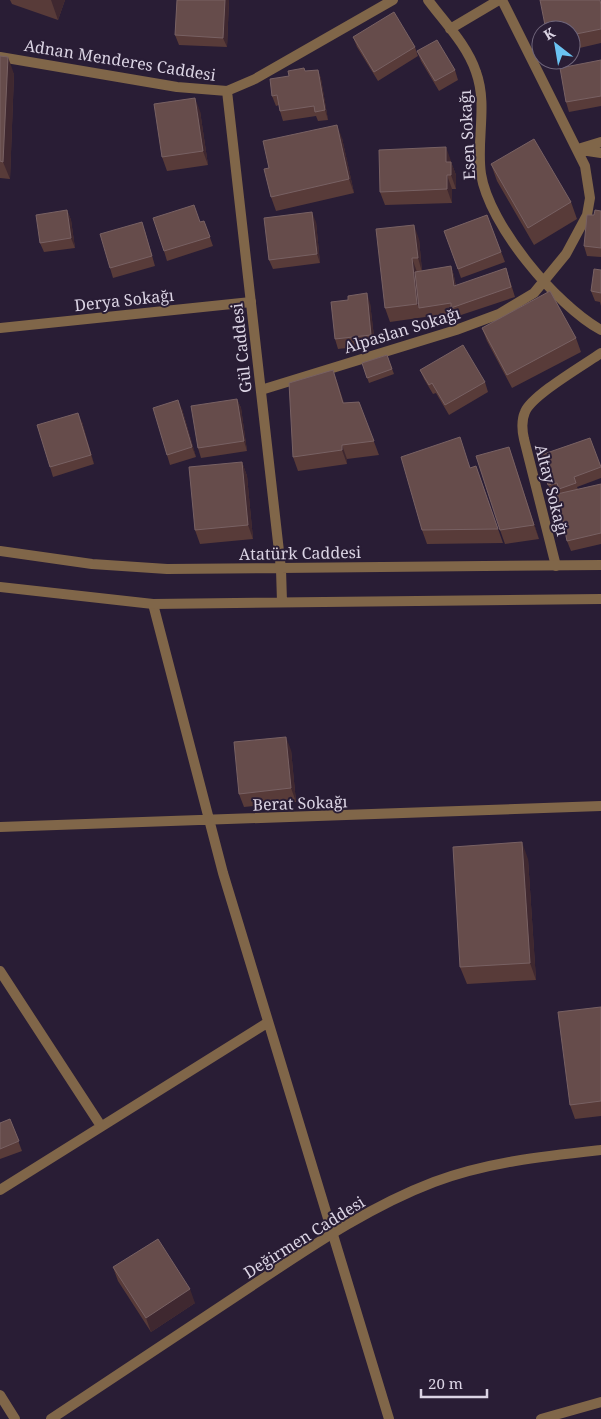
<svg xmlns="http://www.w3.org/2000/svg" width="601" height="1419" font-family="'Noto Serif',serif">
<rect width="100%" height="100%" fill="#291d35"/>
<g fill="none" stroke-linecap="round" stroke-linejoin="round">
<path stroke="#806649" stroke-width="10" d="M428,0C445,23 467,45 476,72C488,105 476,140 481,174C489,225 556,305 601,330
M450,29L499,0
M578,149L601,142
M581,150L601,153
M0,328L251,302
M261,390L456,330L499,314L534,293L566,254L587,215L590,198L585,166L502,0
M556,566L524,439C522,430 521,421 525,412C532,395 584,365 601,353
M153,604L223,873L389,1419
M0,827L601,806
M0,971L101,1126
M0,1190L267,1023
M541,1419L601,1402"/>
<path stroke="#806649" stroke-width="10" d="M0,57L177,87L227,91L255,79L393,0
M227,91L281,569L282,602
M0,551L92,564L167,569L601,565
M0,587L153,604L601,599
M0,1395L15,1419
M51,1419C118,1375 184,1331 250,1287C309,1248 368,1207 434,1182C487,1162 545,1156 601,1150"/>
</g>
<path fill="#583b39" d="M10,0H65L58,20L12,4Z
M177,0H229L227,47L179,45L175,35Z
M601,0V43L571,50V30Z
M353,37L415,47L418,56L378,81L357,47Z
M417,51L455,70L458,80L439,91L421,61Z
M0,56L14,74L10,179L0,178Z
M601,60V106L569,112L566,102Z
M304,68L305,71L318,70L321,79L328,120L318,121L316,116L283,121L280,111L279,105L276,106L272,96L289,76Z
M200,111L208,165L167,171L162,157Z
M342,138L354,193L276,211L271,197L269,168Z
M451,162L456,175V189H452V203L385,205L380,192Z
M491,164L571,202L577,219L534,245L497,181Z
M67,210L71,220L75,248L44,252L40,243Z
M601,211V257L587,256L584,246L594,215Z
M487,215L505,262L461,278L444,231Z
M204,221L213,246L167,261L164,251L200,222Z
M316,222L320,263L273,269L269,260Z
M145,231L155,266L113,278L110,268Z
M419,239L422,271L451,266L454,276L456,286L506,268L515,297L455,317L453,313L390,322L385,308Z
M601,270V306L600,302L595,301L591,291Z
M348,300L370,303L375,345L338,349L335,339Z
M482,328L576,338L581,352L512,388L487,341Z
M387,355L394,374L369,383L362,363Z
M333,370L344,403L359,402L379,455L347,459V464L298,471L293,457Z
M420,370L485,382L488,392L449,415L436,393L433,394L424,379Z
M237,399L241,408L247,451L201,458L198,448Z
M182,409L196,457L170,465L167,455Z
M82,422L94,464L53,477L50,467Z
M590,438L601,468V478L577,487L578,489L601,484V544L571,551L567,541L560,493V492L552,495L538,456Z
M509,447L539,539L505,544L500,530Z
M242,462L247,476L253,539L200,544L195,530Z
M476,466L503,543L427,544L422,530L471,468Z
M291,750L296,802L244,807L239,794Z
M528,859L536,980L467,984L460,967Z
M601,1007V1116L575,1119L570,1105Z
M10,1119L22,1151L0,1159V1123Z
M113,1267L195,1303L151,1332L118,1281Z"/>
<path fill="#3f2830" d="M51,0H65L58,20Z
M225,0H229L227,47L223,38Z
M8,57L14,74L10,179L3,162Z
M318,70L321,79L328,120L325,110Z
M195,98L200,111L208,165L203,151Z
M337,125L342,138L354,193L349,179Z
M446,147L451,161V176L446,162Z
M451,162L456,175V189L451,175Z
M447,175L452,189V203L447,189Z
M67,210L71,220L75,248L71,238Z
M312,212L316,222L320,263L317,254Z
M414,225L419,239L422,272L418,258Z
M412,258L417,272L419,308L417,304Z
M451,266L454,276L457,296L454,286Z
M367,293L370,303L375,345L371,335Z
M333,370L338,384L348,417L343,403Z
M237,399L241,408L247,451L244,441Z
M178,400L182,409L196,457L192,447Z
M78,413L82,422L94,464L91,455Z
M342,445L347,459V464L342,450Z
M509,447L514,461L539,539L534,525Z
M242,462L247,476L253,539L248,525Z
M286,737L291,750L296,802L291,788Z
M522,842L528,859L536,980L530,963Z
M190,1289L195,1303L151,1332L146,1318Z"/>
<path fill="#664c4b" stroke="#786163" d="M177,0H225L223,38L175,35Z
M540,0H600L601,5V29L571,35V30H546Z
M394,12L415,47L374,72L353,37Z
M437,40L455,70L435,81L417,51Z
M0,56L8,57L3,162L0,161Z
M601,60V96L566,102L560,68Z
M304,68L305,71L318,70L325,110L315,112L314,106L280,111L277,95L272,96L270,79L289,76L288,71Z
M195,98L203,151L162,157L154,104Z
M337,125L349,179L271,197L264,169L269,168L263,141Z
M534,139L571,202L528,228L491,164Z
M446,147V162H451V175H447V189L380,192L379,150Z
M194,205L200,222L204,221L210,237L164,251L153,218Z
M67,210L71,238L40,243L36,215Z
M595,210L601,211V248L584,246L587,215H594Z
M312,212L317,254L269,260L264,218Z
M487,215L501,252L458,269L444,231Z
M142,222L152,256L110,268L100,234Z
M414,225L418,258H412L417,304L385,308L376,229Z
M451,266L454,286L506,268L511,287L451,308V303L419,308L415,272Z
M594,269L601,270V293L591,291Z
M550,291L576,338L507,375L482,328Z
M367,293L371,335L335,339L331,302L348,300V296Z
M463,345L485,382L445,405L432,383L429,385L420,370Z
M387,355L392,369L367,378L362,363Z
M333,370L343,403L359,402L374,441L342,445V450L293,457L289,383Z
M237,399L244,441L198,448L191,406Z
M178,400L192,447L167,455L153,408Z
M78,413L91,455L50,467L37,425Z
M460,437L470,468L476,466L498,529L422,530L401,457Z
M590,438L601,467L574,477L576,483L559,489L557,483L548,485L538,456Z
M509,447L534,525L500,530L476,456Z
M242,462L248,525L195,530L189,467Z
M601,484V533L567,541L557,494Z
M286,737L291,788L239,794L234,742Z
M522,842L530,963L460,967L453,847Z
M601,1007V1101L570,1105L558,1012Z
M10,1119L19,1141L0,1149V1123Z
M158,1239L190,1289L146,1318L113,1267Z"/>
<g text-anchor="middle" stroke-width="4" stroke-linejoin="round" paint-order="stroke">
<g font-size="16" fill="#dbd4e4" stroke="#291d35">
<text transform="translate(120 60) rotate(9)" y="6">Adnan Menderes Caddesi</text>
<text transform="translate(467 135) rotate(-93)" y="6">Esen Sokağı</text>
<text transform="translate(124 300) rotate(-6)" y="6">Derya Sokağı</text>
<text transform="translate(402 330) rotate(-17)" y="6">Alpaslan Sokağı</text>
<text transform="translate(241 348) rotate(-96)" y="6">Gül Caddesi</text>
<text transform="translate(552 490) rotate(76)" y="6">Altay Sokağı</text>
<text transform="translate(300 553) rotate(-1)" y="6">Atatürk Caddesi</text>
<text transform="translate(300 803) rotate(-2)" y="6">Berat Sokağı</text>
<text transform="translate(304 1237) rotate(-32)" y="6">Değirmen Caddesi</text>
</g>
</g>
<g transform="translate(556 45) rotate(329)"><circle r="24" fill="#291d35" stroke="#70667b"/>
<path d="M0-4L9 19L0 12L-9 19Z" fill="#6bc3f2"/>
<text y="-8" font-size="14" font-weight="bold" text-anchor="middle" fill="#dbd4e4">K</text>
</g>
<path d="M421 1389v8h66v-8" fill="none" stroke="#dbd4e4" stroke-width="2.5"/>
<text x="428" y="1389" font-size="15" fill="#dbd4e4" stroke="#291d35" stroke-width="4" paint-order="stroke">20 m</text>
</svg>
